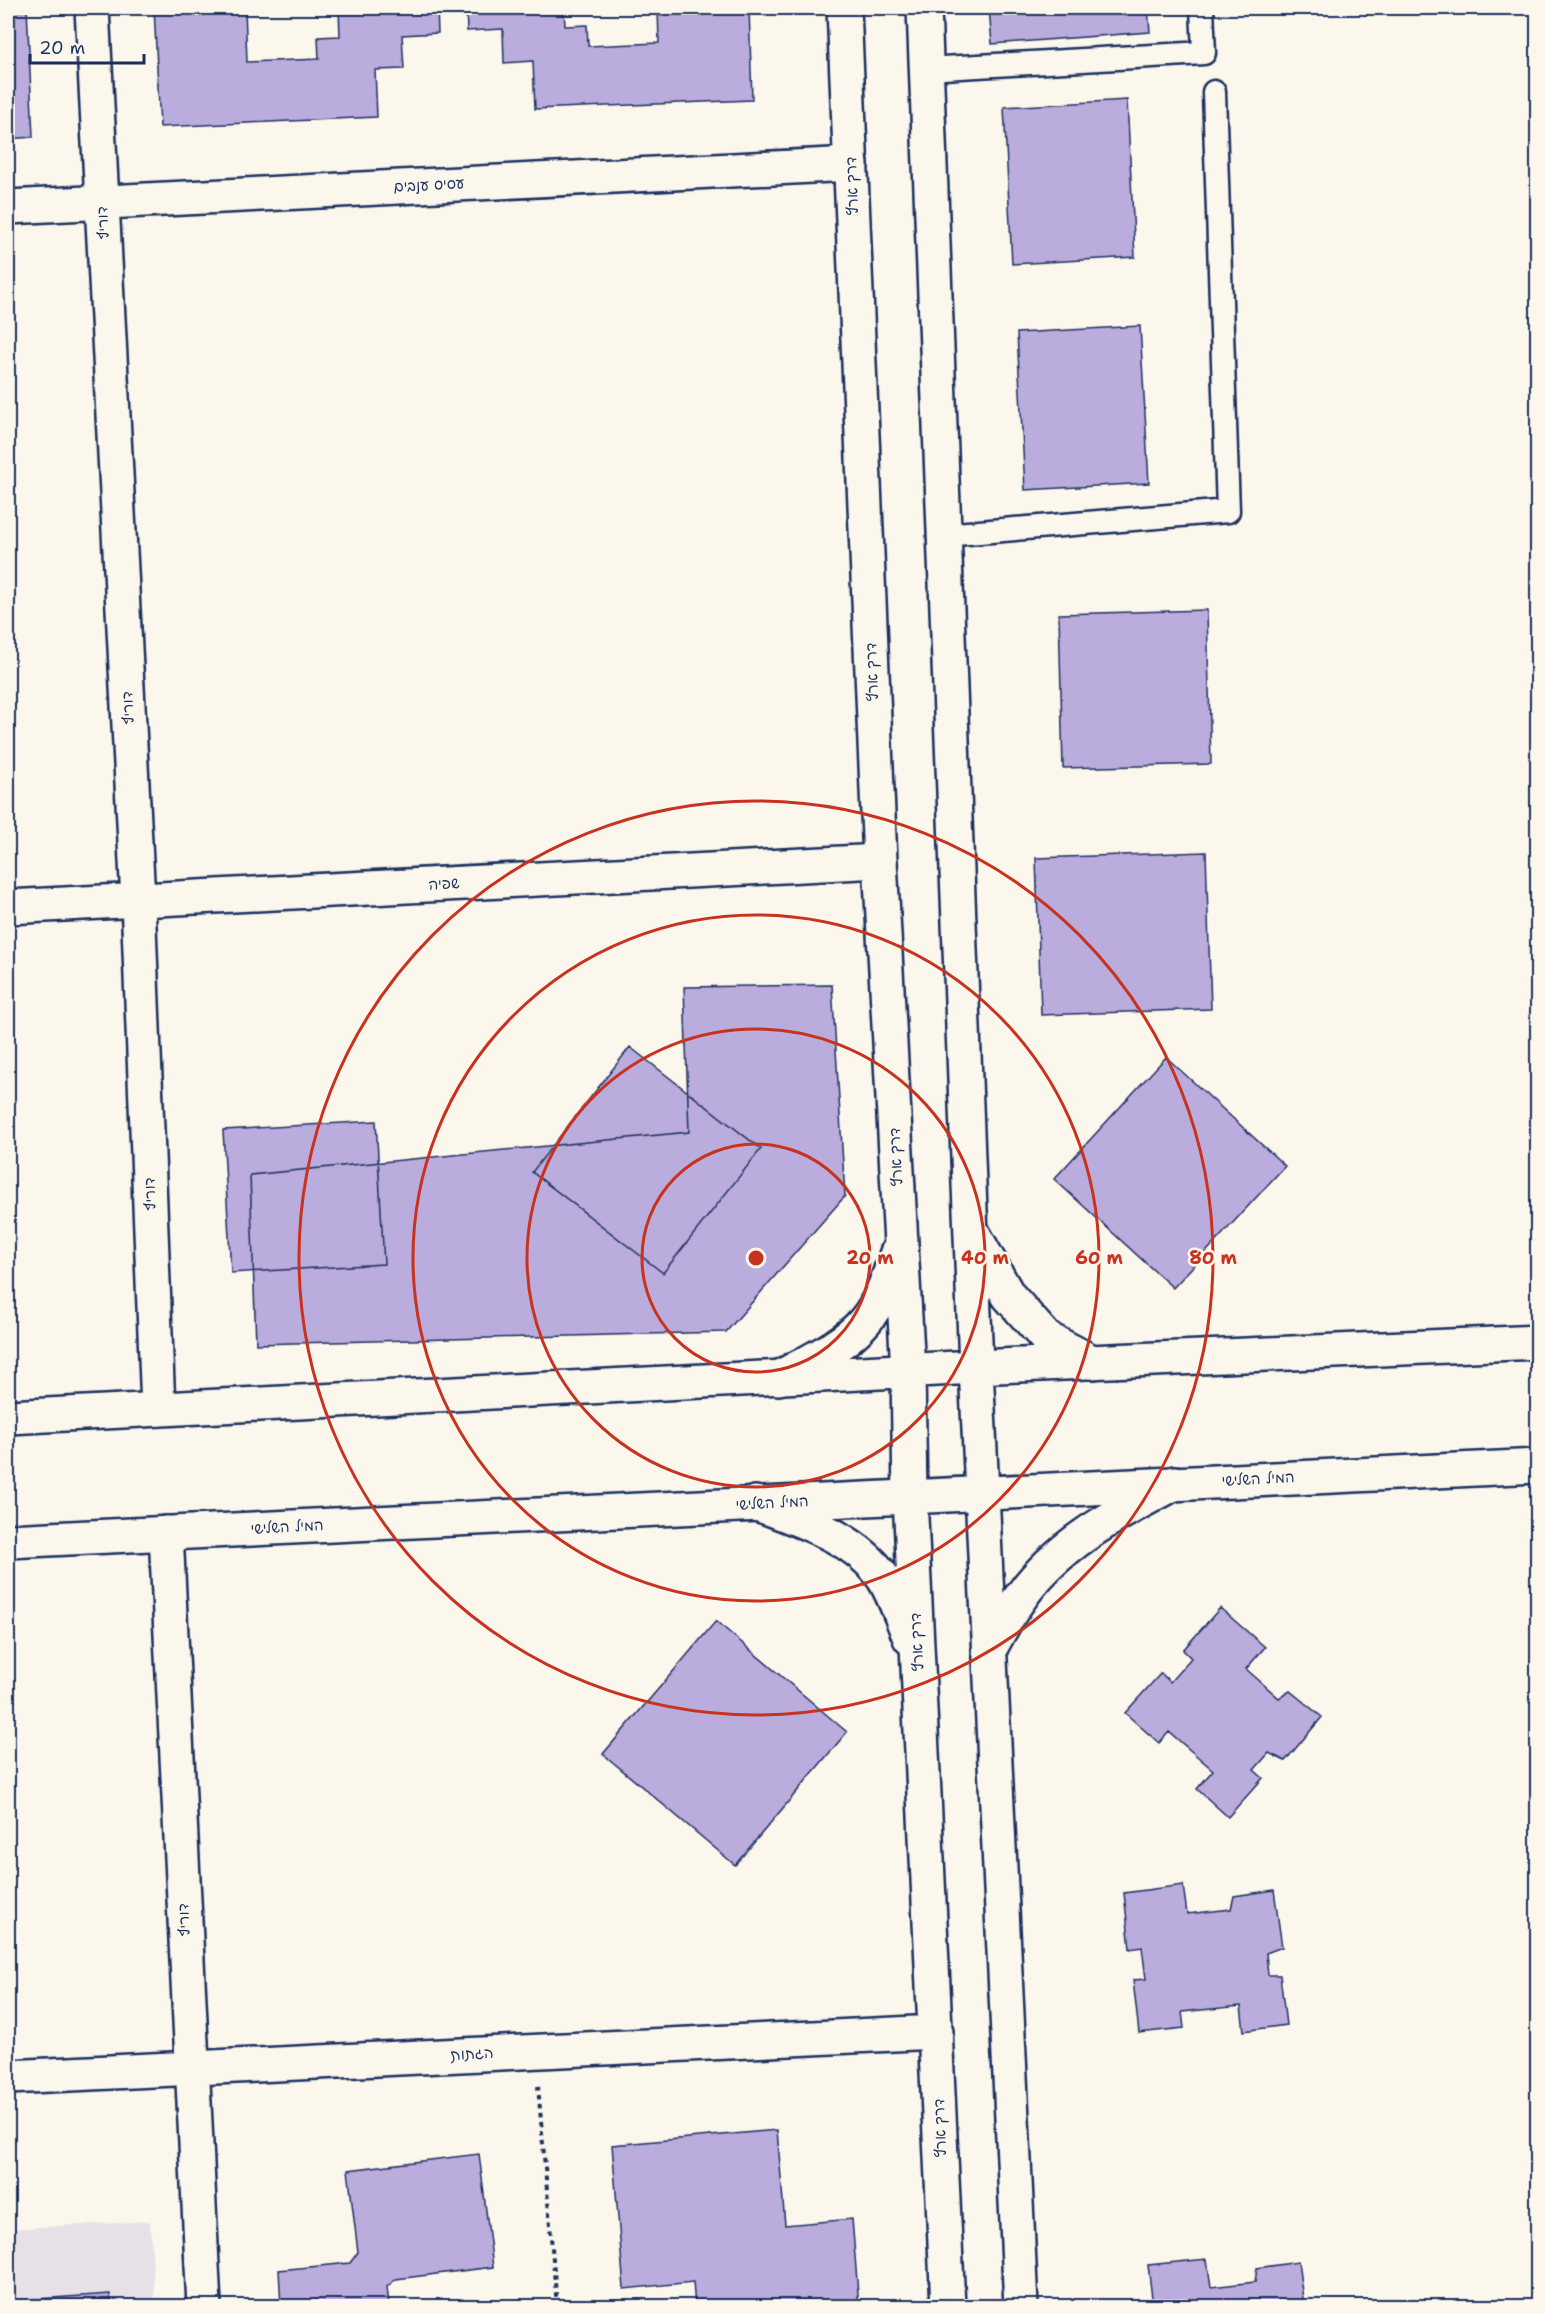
<svg xmlns="http://www.w3.org/2000/svg" width="1545" height="2314" font-family="'Shantell Sans','Playpen Sans Hebrew',sans-serif">
<rect width="100%" height="100%" fill="#fbf7ec"/>
<filter id="ink" filterUnits="userSpaceOnUse"><feTurbulence type="fractalNoise" baseFrequency=".0167" numOctaves="2"/><feDisplacementMap in="SourceGraphic" scale="12" xChannelSelector="R" yChannelSelector="G"/><feConvolveMatrix kernelMatrix="1 2 1 2 8 2 1 2 1" color-interpolation-filters="sRGB"/></filter>
<g filter="url(#ink)">
<path fill="#e8e0e7" d="M150,2221L155,2306H8V2229Z"/>
<path fill="#baacdc" stroke="#1b2f5e" stroke-width="1.5" d="M8,8H27L33,137L8,139Z
M154,8H245L247,62L319,59L318,37L340,36L339,8H437L438,33L402,35L404,69L375,70L377,117L160,127Z
M466,8H564L565,26L587,25L588,46L659,43L658,8H749L752,100L535,109L533,61L504,63L503,29L467,31Z
M989,8H1148L1150,32L992,44Z
M1127,100L1135,257L1012,264L1004,107Z
M1140,326L1149,483L1025,490L1017,333Z
M1207,610L1211,764L1063,768L1059,614Z
M1206,852L1211,1009L1041,1015L1036,858Z
M832,985L845,1196L726,1332L256,1344L250,1175L689,1132L684,987Z
M630,1047L761,1149L663,1273L532,1172Z
M1166,1057L1285,1166L1173,1288L1054,1179Z
M376,1121L384,1264L231,1273L223,1130Z
M1220,1608L1265,1647L1246,1669L1279,1698L1290,1691L1322,1717L1285,1761L1269,1753L1254,1770L1263,1778L1228,1817L1197,1789L1213,1770L1169,1732L1159,1743L1125,1713L1161,1673L1170,1682L1191,1658L1183,1650Z
M716,1621L847,1732L735,1865L603,1754Z
M1183,1885L1187,1914L1231,1909L1234,1896L1274,1890L1282,1947L1266,1953L1268,1975H1280L1286,2025L1244,2031L1241,2006L1182,2012L1184,2028L1139,2033L1133,1980L1146,1979L1142,1947L1130,1949L1124,1893Z
M777,2130L785,2225L852,2219L859,2306H695L693,2282L624,2289L612,2145Z
M479,2154L493,2267L396,2279L387,2287L389,2306H281L279,2270L350,2263L358,2252L348,2170Z
M1207,2259L1211,2287L1255,2282L1257,2268L1298,2262L1304,2306H1153L1148,2265Z
M110,2294V2306H8V2301Z"/>
<g fill="none" stroke-linecap="round" stroke-linejoin="round">
<defs>
<path id="service" d="M926,69L1204,53L1202,8
M944,535L1228,511L1214,92"/>
<path id="minor" d="M92,8L138,900L158,1409
M8,207L851,164
M8,907L880,861
M166,1533L204,2306
M8,2077L936,2032"/>
<path id="tertiary" d="M8,1417L976,1367L1538,1342
M8,1541L1538,1466"/>
<path id="secondary" d="M844,8L880,861L908,1371L910,1496L948,2306
M924,8L976,1367L1021,2306
M973,1233L1008,1295L1046,1338L1092,1362
M779,1378C807,1362 844,1346 865,1321C881,1302 889,1276 897,1253
M755,1503C799,1520 857,1537 884,1579C895,1597 902,1619 910,1638
M989,1650C999,1633 1008,1614 1020,1598C1058,1543 1117,1514 1175,1483"/>
</defs>
<use href="#service" stroke="#1b2f5e" stroke-width="27"/>
<use href="#minor" stroke="#1b2f5e" stroke-width="38"/>
<use href="#tertiary" stroke="#1b2f5e" stroke-width="38"/>
<use href="#secondary" stroke="#1b2f5e" stroke-width="38"/>
<path stroke="#1b2f5e" stroke-width="4" stroke-dasharray="4.5 4.5" stroke-linecap="butt" d="M538,2086L557,2306"/>
<use href="#service" stroke="#fbf7ec" stroke-width="22"/>
<use href="#minor" stroke="#fbf7ec" stroke-width="33"/>
<use href="#tertiary" stroke="#fbf7ec" stroke-width="33"/>
<use href="#secondary" stroke="#fbf7ec" stroke-width="33"/>
</g>
</g>
<g fill="none" stroke="#c8321e" stroke-width="3">
<circle cx="756" cy="1258" r="114"/>
<circle cx="756" cy="1258" r="229"/>
<circle cx="756" cy="1258" r="343"/>
<circle cx="756" cy="1258" r="457"/>
</g>
<g text-anchor="middle" stroke-width="5" stroke-linejoin="round" paint-order="stroke">
<g font-size="15" fill="#1b2f5e" stroke="#fbf7ec">
<text transform="translate(429 185) rotate(-3)" y="5">עסיס ענבים</text>
<text transform="translate(852 186) rotate(-92)" y="5">דרך ארץ</text>
<text transform="translate(103 223) rotate(-93)" y="5">דוריף</text>
<text transform="translate(872 672) rotate(-92)" y="5">דרך ארץ</text>
<text transform="translate(128 708) rotate(-93)" y="5">דוריף</text>
<text transform="translate(444 884) rotate(-3)" y="5">שפיה</text>
<text transform="translate(896 1157) rotate(-93)" y="5">דרך ארץ</text>
<text transform="translate(150 1194) rotate(-92)" y="5">דוריף</text>
<text transform="translate(1258 1479) rotate(-3)" y="5">המיל השלישי</text>
<text transform="translate(772 1503) rotate(-3)" y="5">המיל השלישי</text>
<text transform="translate(287 1527) rotate(-3)" y="5">המיל השלישי</text>
<text transform="translate(917 1642) rotate(-93)" y="5">דרך ארץ</text>
<text transform="translate(184 1920) rotate(-93)" y="5">דוריף</text>
<text transform="translate(472 2054) rotate(-3)" y="5">הגתות</text>
<text transform="translate(940 2128) rotate(-92)" y="5">דרך ארץ</text>
</g>
</g>
<circle cx="756" cy="1258" r="9" fill="#c8321e" stroke="#fbf7ec" stroke-width="3"/>
<g font-size="18" text-anchor="middle" font-weight="bold" fill="#c8321e" stroke="#fbf7ec" stroke-width="5" stroke-linejoin="round" paint-order="stroke">
<text x="870" y="1264">20 m</text>
<text x="985" y="1264">40 m</text>
<text x="1099" y="1264">60 m</text>
<text x="1213" y="1264">80 m</text>
</g>
<rect width="1545" height="2314" fill="none" stroke="#fbf7ec" stroke-width="30"/>
<rect x="15" y="15" width="1515" height="2284" fill="none" stroke="#1b2f5e" stroke-width="2" filter="url(#ink)"/>
<path d="M30 54v9h114v-9" fill="none" stroke="#1b2f5e" stroke-width="3"/>
<text x="39" y="54" font-size="18" fill="#1b2f5e" stroke="#fbf7ec" stroke-width="4.5" paint-order="stroke">20 m</text>
</svg>
